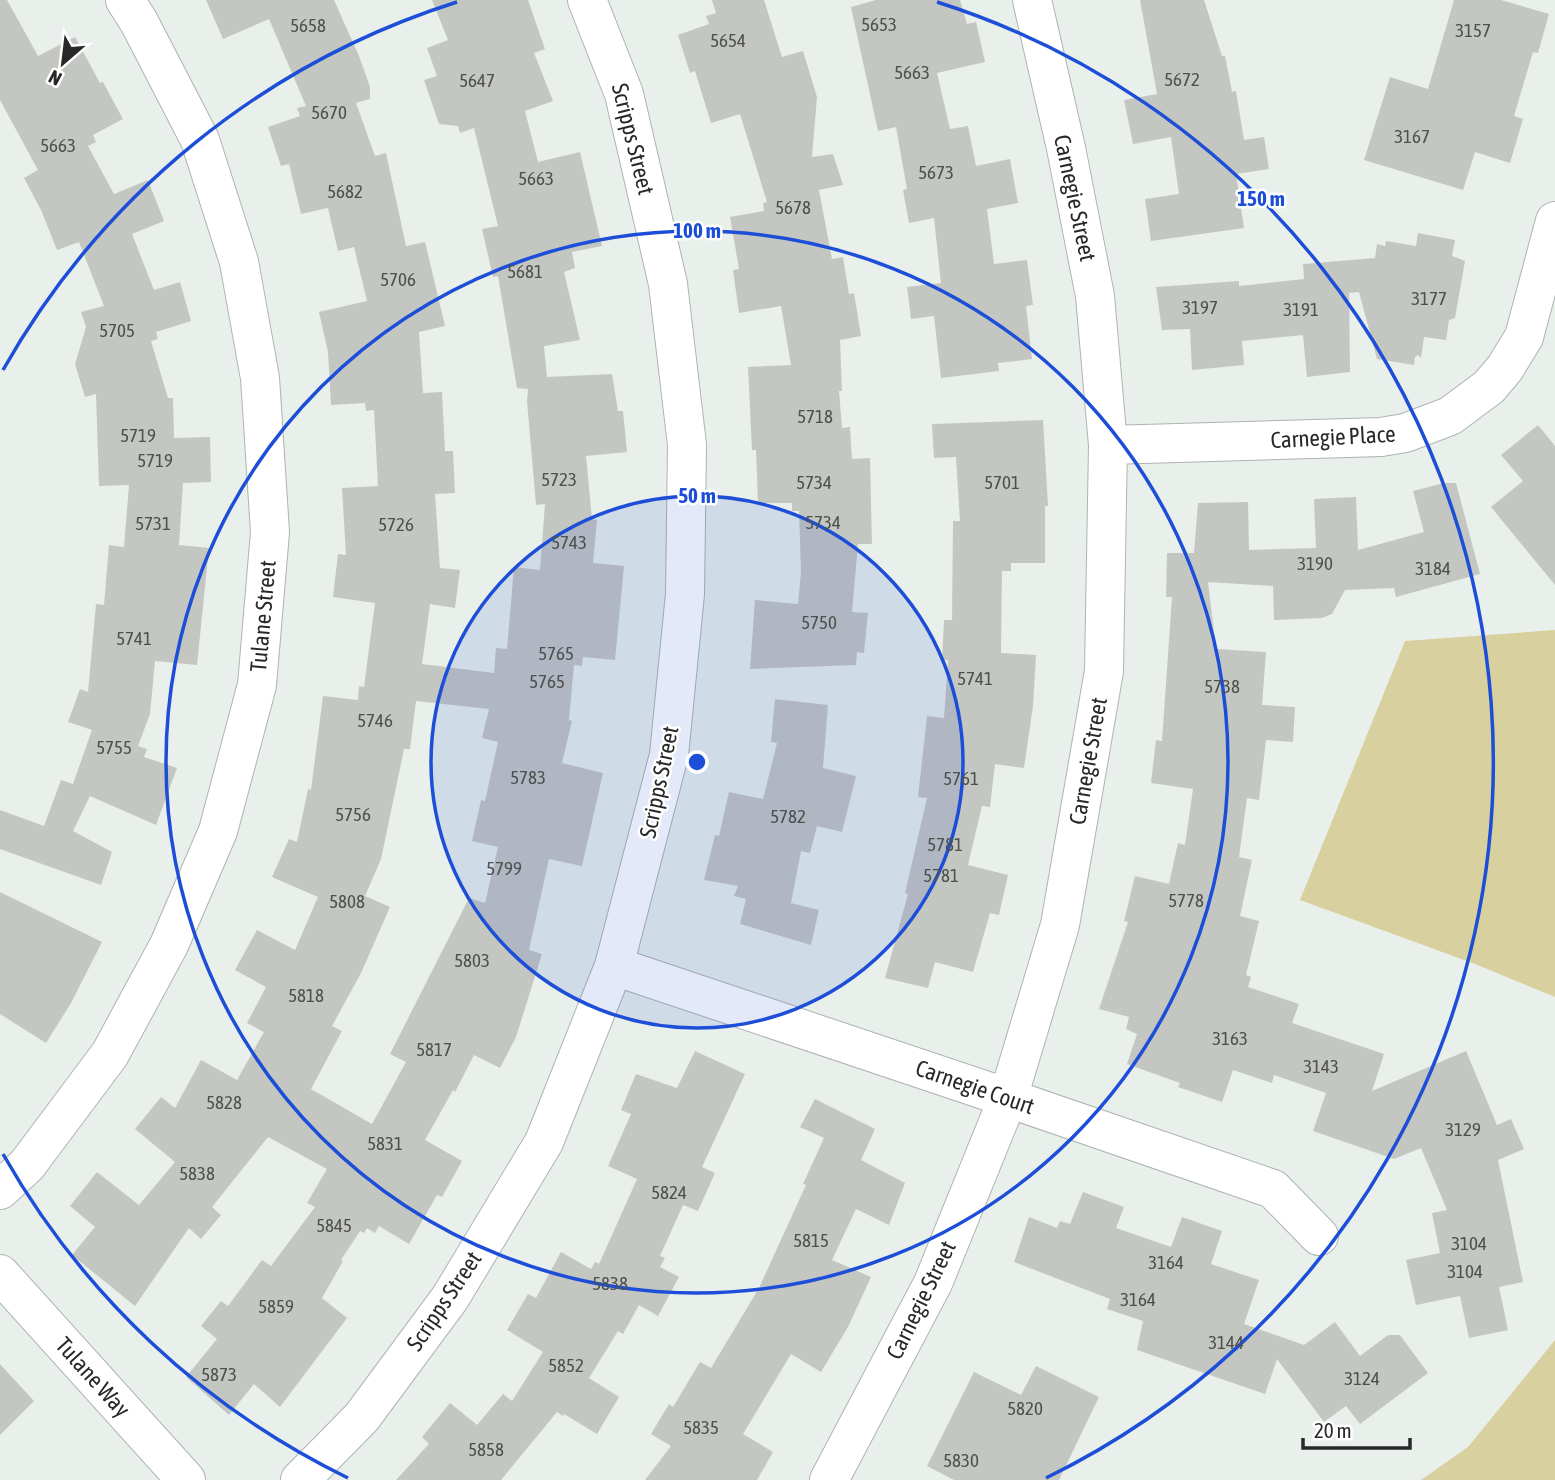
<svg xmlns="http://www.w3.org/2000/svg" width="1555" height="1480" font-family="'Asap Condensed',sans-serif">
<rect width="100%" height="100%" fill="#e9efeb"/>
<path fill="#d8d19f" d="M1555,630V997L1475,964L1300,900L1405,641Z
M1555,1340V1480H1421L1468,1447Z"/>
<path fill="#c4c7c1" fill-rule="evenodd" d="M0,0H7L38,56L75,37L100,83L103,82L123,119L93,135L96,142L88,146L114,194L148,180L164,221L132,234L154,290L180,282L191,321L156,332L158,339L151,341L168,398H173L174,438L210,437L211,482L183,483L179,545L209,548L197,665L155,661L150,714L138,746L147,749L144,757L177,768L156,825L90,796L73,831L112,852L101,885L0,849V810L44,826L61,780L73,784L92,730L68,722L80,689L88,692L96,604L104,605L109,545L124,547L129,485L99,486L96,394L85,397L75,364L86,327L81,312L104,306L79,242L57,250L41,210L24,178L38,170L0,100Z
M206,0H334L359,56L370,87V99L356,103L375,156L386,153L406,246L425,242L445,326L419,332L423,393L442,392L445,451H453L455,493L435,494L440,568L460,570L455,608L430,604L422,664L494,673L496,648L507,649L514,567L540,570L545,504L536,505L527,401L528,389L517,388L498,276L493,277L482,229L498,226L474,128L460,133L458,126L439,124L424,80L437,76L427,48L448,40L432,0H528L545,49L534,53L553,101L525,111L538,162L580,152L602,246L572,252L575,268L564,272L580,340L544,346L547,377L612,374L618,411H623L627,452L586,456L592,519L597,520L593,563L624,566L615,660L583,657L582,666L574,665L569,720L572,721L562,763L603,773L582,866L549,859L529,950L542,954L516,1037L500,1068L474,1055L455,1092L453,1090L425,1140L462,1161L442,1197L437,1195L409,1244L379,1226L375,1233L367,1228L364,1233L360,1231L341,1260L343,1261L322,1298L347,1318L280,1407L254,1384L229,1415L186,1377L217,1339L201,1326L221,1301L228,1306L262,1260L271,1266L315,1207L307,1203L327,1169L268,1137L212,1207L221,1215L201,1239L189,1228L135,1306L72,1255L95,1227L70,1206L97,1172L139,1205L175,1162L135,1129L161,1097L175,1108L201,1060L237,1080L264,1032L247,1023L266,987L235,970L257,930L295,950L318,897L272,877L289,839L297,842L308,789L311,790L323,696L358,700L359,686L364,687L375,603L333,597L338,554L346,555L342,488L378,486L374,410L366,411L365,403L331,405L328,352L319,312L367,301L354,247L338,251L328,208L301,214L289,164L281,166L268,127L300,116L297,108L306,106L269,19L223,39ZM416,701L489,709L482,738L498,742L485,801L481,800L472,841L498,847L485,903L469,898L390,1054L406,1062L372,1124L311,1089L342,1031L332,1026L361,973L390,907L365,896L381,859L404,749H410Z
M712,0H764L782,57L803,51L817,97L812,157L833,154L843,185L819,190L832,259L843,257L849,294L854,293L861,336L840,340L842,391H839L842,428L850,427L852,459L870,458L872,544H858L852,612L868,613L864,653L857,652L856,665L750,669L755,600L798,604L801,572L799,511H792V503H758L756,450H752L748,367L791,365L781,306L739,313L733,270L739,269L730,217L764,211L763,203L767,202L740,114L711,123L695,71L690,73L678,35L709,24L706,16L716,13Z
M876,0H960L967,24L976,22L985,62L937,73L950,129L968,126L976,166L1010,159L1018,203L987,209L994,264L1027,260L1033,305L1026,306L1032,359L998,363L999,371L941,378L934,316L911,319L907,287L941,283L934,218L909,223L903,190L907,189L896,127L878,131L851,7Z
M1140,0H1204L1222,56H1225L1232,92L1236,91L1244,140L1264,137L1269,169L1236,174L1244,228L1151,241L1145,199L1179,194L1171,137L1133,144L1124,100L1157,94Z
M1454,0H1501L1549,14L1538,53L1533,52L1514,116L1523,119L1510,163L1475,152L1463,190L1364,160L1390,77L1428,89Z
M1418,233L1455,240L1452,256L1465,261L1455,318L1449,320L1446,340L1424,337L1421,358L1418,355L1415,357L1414,365L1377,359L1359,292L1349,293L1350,372L1307,377L1303,335L1242,341L1244,365L1192,370L1190,329L1162,330L1156,287L1239,281V286L1304,279L1303,264L1375,258L1377,244L1385,246L1386,241L1416,246Z
M1043,420L1048,506H1045V563H1011V571H1002L1001,653L1036,655L1033,706L1024,768L995,764L990,807L982,806L968,865L1008,875L999,915L990,913L973,972L935,962L928,988L885,978L908,894L905,893L927,798L918,797L927,716L944,718L948,660L942,661L944,620H952L953,521H960L956,457L934,458L932,424Z
M1538,425L1555,446V585L1491,507L1523,481L1501,455Z
M1444,483H1456L1480,574L1396,597L1394,588L1345,590L1332,614L1322,618L1274,620L1273,586L1208,582L1216,649L1266,652L1262,705L1295,707L1293,742L1266,740L1259,800L1247,798L1239,857L1252,860L1240,916L1259,921L1246,975L1251,977L1248,987L1299,1004L1292,1023L1384,1054L1372,1091L1466,1051L1497,1125L1511,1119L1524,1149L1498,1160L1523,1282L1499,1287L1508,1330L1469,1338L1460,1296L1416,1305L1406,1260L1440,1253L1432,1213L1447,1210L1421,1148L1394,1159L1313,1131L1326,1093L1274,1075L1272,1083L1233,1070L1222,1102L1178,1087L1180,1083L1127,1064L1137,1034L1126,1029L1129,1017L1099,1009L1128,922L1124,921L1135,876L1169,884L1178,843L1185,845L1193,789L1151,783L1156,740L1162,741L1172,597H1166L1167,553H1194L1198,503L1248,502L1249,550L1316,548L1314,499L1356,497L1358,550L1424,532L1413,491Z
M775,699L828,705L823,768L856,776L842,832L817,826L810,853L801,851L791,903L819,910L811,945L740,924L746,899L734,896L738,886L704,880L715,835L719,836L729,792L763,799L777,743L771,742Z
M0,892L102,942L71,1003L46,1043L0,1014Z
M695,1051L745,1074L702,1167L715,1173L698,1211L683,1205L660,1256L665,1258L660,1267L679,1277L658,1316L639,1305L623,1334L618,1331L589,1378L619,1397L597,1434L564,1414L563,1416L557,1412L501,1480H396L429,1444L422,1437L450,1403L477,1425L503,1394L512,1401L543,1352L507,1330L528,1294L536,1298L561,1252L591,1269L595,1262L599,1264L637,1179L608,1166L631,1114L621,1110L636,1074L677,1088Z
M815,1099L875,1129L861,1160L905,1183L889,1225L856,1209L832,1260L871,1277L848,1327L821,1372L791,1354L743,1434L773,1452L757,1480H645L671,1446L651,1434L669,1404L673,1407L700,1362L711,1368L759,1288L806,1185L803,1184L824,1138L800,1127Z
M1083,1192L1124,1207L1116,1228L1171,1247L1182,1217L1222,1231L1211,1264L1259,1280L1244,1324L1304,1345L1335,1322L1360,1356L1388,1335H1400L1428,1373L1360,1424L1346,1406L1324,1422L1277,1359L1265,1394L1137,1350L1143,1321L1107,1309L1110,1299L1014,1262L1029,1217L1057,1228L1060,1221L1070,1224Z
M0,1364L34,1401L0,1435Z
M1036,1366L1099,1397L1059,1480H954L927,1466L974,1372L1021,1395Z"/>
<g fill="none" stroke-linecap="round" stroke-linejoin="round">
<defs>
<path id="minor" d="M1108,445L1381,437L1405,433L1450,416L1489,387L1505,368L1524,337L1555,221
M614,966L1008,1098L1273,1189L1319,1236
M0,1190L27,1165L110,1054L169,945L218,831L257,685L270,532L260,378L239,262L200,140L139,22L125,0
M0,1274L186,1480
M300,1480L362,1417L450,1298L544,1142L614,966L669,755L685,594L687,445L668,284L624,94L587,0
M829,1480L933,1283L1008,1098L1060,925L1104,671L1108,445L1095,296L1066,148L1032,0"/>
</defs>
<use href="#minor" stroke="#aeb4b0" stroke-width="40"/>
<use href="#minor" stroke="#fff" stroke-width="38"/>
</g>
<circle cx="697" cy="762" r="266" fill="#1d4ed8" fill-opacity=".12"/>
<g fill="none" stroke="#1d4ed8" stroke-width="3.5">
<circle cx="697" cy="762" r="266"/>
<circle cx="697" cy="762" r="531"/>
<path d="M348 1478A797 797 0 0 1 3 1154M3 370A797 797 0 0 1 457 2M937 2A797 797 0 0 1 1046 1478"/>
</g>
<g text-anchor="middle" stroke-width="5" stroke-linejoin="round" paint-order="stroke">
<g font-size="19" fill="#4e504e">
<text x="879" y="31">5653</text>
<text x="308" y="32">5658</text>
<text x="1473" y="37">3157</text>
<text x="728" y="47">5654</text>
<text x="912" y="79">5663</text>
<text x="1182" y="86">5672</text>
<text x="477" y="87">5647</text>
<text x="329" y="119">5670</text>
<text x="1412" y="143">3167</text>
<text x="58" y="152">5663</text>
<text x="936" y="179">5673</text>
<text x="536" y="185">5663</text>
<text x="345" y="198">5682</text>
<text x="793" y="214">5678</text>
<text x="525" y="278">5681</text>
<text x="398" y="286">5706</text>
<text x="1429" y="305">3177</text>
<text x="1200" y="314">3197</text>
<text x="1301" y="316">3191</text>
<text x="117" y="337">5705</text>
<text x="815" y="423">5718</text>
<text x="138" y="442">5719</text>
<text x="155" y="467">5719</text>
<text x="559" y="486">5723</text>
<text x="814" y="489">5734</text>
<text x="1002" y="489">5701</text>
<text x="823" y="529">5734</text>
<text x="153" y="530">5731</text>
<text x="396" y="531">5726</text>
<text x="569" y="549">5743</text>
<text x="1315" y="570">3190</text>
<text x="1433" y="575">3184</text>
<text x="819" y="629">5750</text>
<text x="134" y="645">5741</text>
<text x="556" y="660">5765</text>
<text x="975" y="685">5741</text>
<text x="547" y="688">5765</text>
<text x="1222" y="693">5738</text>
<text x="375" y="727">5746</text>
<text x="114" y="754">5755</text>
<text x="528" y="784">5783</text>
<text x="961" y="785">5761</text>
<text x="353" y="821">5756</text>
<text x="788" y="823">5782</text>
<text x="945" y="851">5781</text>
<text x="504" y="875">5799</text>
<text x="941" y="882">5781</text>
<text x="1186" y="907">5778</text>
<text x="347" y="908">5808</text>
<text x="472" y="967">5803</text>
<text x="306" y="1002">5818</text>
<text x="1230" y="1045">3163</text>
<text x="434" y="1056">5817</text>
<text x="1321" y="1073">3143</text>
<text x="224" y="1109">5828</text>
<text x="1463" y="1136">3129</text>
<text x="385" y="1150">5831</text>
<text x="197" y="1180">5838</text>
<text x="669" y="1199">5824</text>
<text x="334" y="1232">5845</text>
<text x="811" y="1247">5815</text>
<text x="1469" y="1250">3104</text>
<text x="1166" y="1269">3164</text>
<text x="1465" y="1278">3104</text>
<text x="610" y="1290">5838</text>
<text x="1138" y="1306">3164</text>
<text x="276" y="1313">5859</text>
<text x="1226" y="1349">3144</text>
<text x="566" y="1372">5852</text>
<text x="219" y="1381">5873</text>
<text x="1362" y="1385">3124</text>
<text x="1025" y="1415">5820</text>
<text x="701" y="1434">5835</text>
<text x="486" y="1456">5858</text>
<text x="961" y="1467">5830</text>
</g>
<g font-size="23" fill="#272928" stroke="#fff">
<text transform="translate(633 139) rotate(76)" y="8">Scripps Street</text>
<text transform="translate(1075 198) rotate(78)" y="8">Carnegie Street</text>
<text transform="translate(1333 437) rotate(-3)" y="8">Carnegie Place</text>
<text transform="translate(263 616) rotate(-85)" y="8">Tulane Street</text>
<text transform="translate(1088 761) rotate(-80)" y="8">Carnegie Street</text>
<text transform="translate(659 782) rotate(-78)" y="8">Scripps Street</text>
<text transform="translate(975 1087) rotate(19)" y="8">Carnegie Court</text>
<text transform="translate(921 1300) rotate(-64)" y="8">Carnegie Street</text>
<text transform="translate(444 1301) rotate(-56)" y="8">Scripps Street</text>
<text transform="translate(93 1377) rotate(48)" y="8">Tulane Way</text>
</g>
</g>
<circle cx="697" cy="762" r="10" fill="#1d4ed8" stroke="#fff" stroke-width="3.5"/>
<g font-size="21" text-anchor="middle" font-weight="bold" fill="#1d4ed8" stroke="#fff" stroke-width="5" stroke-linejoin="round" paint-order="stroke">
<text x="1261" y="206">150 m</text>
<text x="697" y="238">100 m</text>
<text x="697" y="503">50 m</text>
</g>
<g transform="translate(63 63) rotate(208)" stroke="#ffffff" stroke-width="5" paint-order="stroke">
<path d="M0-5L12 26L0 18L-12 26Z" fill="#272928"/>
<text y="-10" font-size="19" font-weight="bold" text-anchor="middle" fill="#272928">N</text>
</g>
<path d="M1303 1438v10h107v-10" fill="none" stroke="#272928" stroke-width="3.5"/>
<text x="1314" y="1438" font-size="21" fill="#272928" stroke="#ffffff" stroke-width="5" paint-order="stroke">20 m</text>
</svg>
